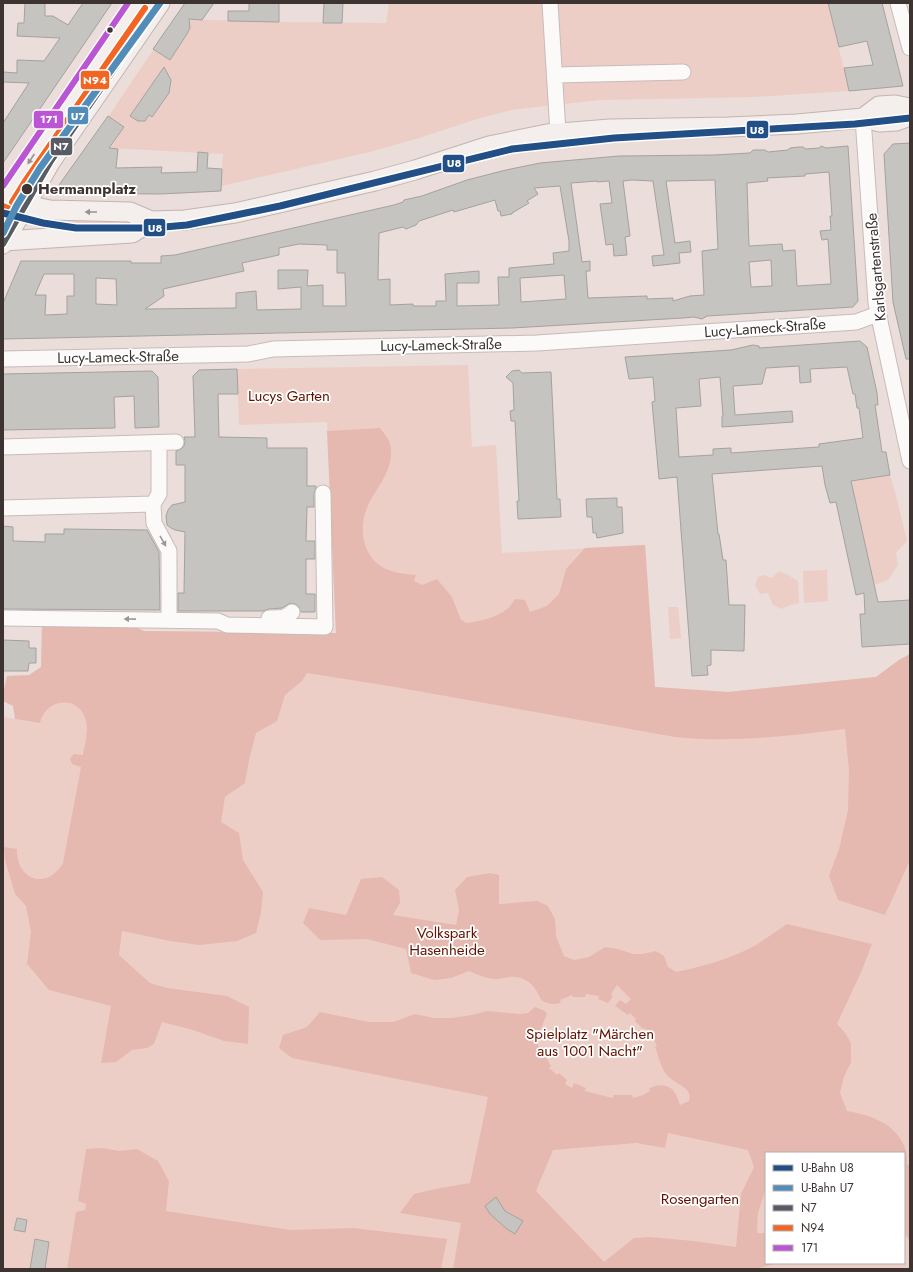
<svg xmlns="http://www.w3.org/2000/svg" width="913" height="1272" font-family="Jost,sans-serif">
<rect width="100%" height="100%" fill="#eaddda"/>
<path fill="#edcec6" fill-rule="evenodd" d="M389,3H828L849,91L754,97L599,100L511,110L477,119L419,138L370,152L221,186L223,154L110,148L124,127L108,117L174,19L283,22L386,23Z
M53,220L129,221L130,225L54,229Z
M468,365L472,447L496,445L502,553L645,545L655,687L728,692L876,677L899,660L910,654V1269H3V717L32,722L41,698L42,625L126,623L144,631L336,633L327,422L239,425L237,369ZM766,1153H904V1263H766Z
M890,475L897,500L907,541L896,553L898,565L888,580L874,585L851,481Z
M827,570L828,601L804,603L803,571Z
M779,571L788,575L798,581L799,603L791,605L781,609L773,605L768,593L760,594L755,585L758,577L764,575L772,578Z
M668,607H678L681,638L670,639Z"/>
<path fill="#e5b9af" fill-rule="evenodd" d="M380,428C388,438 392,443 391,456C389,477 374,490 367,508C358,529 363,559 386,569C395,573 406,574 416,575L414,581L422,585L437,579L452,597L461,620L467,623C480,621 496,618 507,609C510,607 513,602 515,599L525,600L530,612L547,606L559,594L566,569L585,548L645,545L655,687L728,692L876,677L899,660L910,654V860L885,915L838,900L829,876L839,849L848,810L849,770L845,729C788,736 732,743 675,737L389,686L307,673L302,681L285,695L277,721L256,733L249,760L245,783L225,797L221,822L239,833L243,860L263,892L261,913L256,933L237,941L199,945L170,941L122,931L119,955L150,983L167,988L227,996L249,1007L248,1044L224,1041L193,1030L162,1022L154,1044L147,1048L132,1050L116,1062L101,1063L111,1006L49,990L27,964L31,932L26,906L15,894L5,860L4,847L17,849C16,880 47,891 63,863L81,767L72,764L70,758L74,754L83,755C84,745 89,732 86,721C80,694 45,698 40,723L15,719L13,706L3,701V693L7,676L29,675L41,667L42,625L126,623L144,631L336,633L327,431Z
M490,873L499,875V904L537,901L548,906L555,919L556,936L564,956L574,960L589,957L605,947L618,949L633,954H642L656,951L664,956L668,967L676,972C704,966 731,959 756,945C767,938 777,931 787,924L872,944L862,970L837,1024L845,1033L851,1043V1062L844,1077L840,1093L847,1111C870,1115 896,1123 905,1148C907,1153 907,1159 907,1164L910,1166V1241L905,1234H904V1153H766V1188L758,1213L757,1233H766V1263H778L756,1269H453L461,1223L400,1213L414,1194L440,1188L470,1183L488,1097L292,1058L279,1048L283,1035L307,1027L320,1012L369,1022H393L415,1014L434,1018H451L472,1015L487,1011L520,1014L528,1013L535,1007L545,1011L547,1014L540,1031H538L537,1041L540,1052H543L551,1066L549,1068L557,1075L559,1073L567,1080L565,1084L572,1088L574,1083L586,1088L585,1091L613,1098V1095H632L633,1098L643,1095L650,1091L649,1089C657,1083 670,1084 675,1093C678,1097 678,1101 680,1105L689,1101C694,1087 673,1084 666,1074C660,1066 659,1056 655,1047L657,1046L653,1038L645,1028L643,1029L635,1021L636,1019L630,1013L628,1015L615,1006L620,1000L626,1004L631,999L617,985L611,994L613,996L608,1003L598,999L599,996L586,994L585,997H573L572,995L560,1000L561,1002C554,1006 548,1004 541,1000C537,989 529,978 515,977C507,976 500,980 493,979C485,978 476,974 469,971L451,978L434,980L411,973L406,949L367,939L320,940L303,923L309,908L346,915L361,879L382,877L399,890L400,903L393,915L456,925L459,910L455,890L467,877ZM668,1133L748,1150L754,1167L741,1194L736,1247L694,1241L650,1237L634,1238L604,1262L536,1191L553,1150L636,1143L665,1148Z
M103,1148L119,1151L137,1149L158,1161L169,1181L166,1211L291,1230L353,1228L447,1239L441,1269H67L76,1212L85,1210L86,1204L78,1201L86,1149Z"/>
<path fill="#c6c4c0" stroke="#a4a29e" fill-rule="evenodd" d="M25,3H45V16H53L68,25L83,3H112L3,163V123L29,83L3,82V72L17,73V60L44,61L60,38L17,36L18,23H24Z
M185,3H214L202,20L189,19L190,28L187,34L170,60L153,49Z
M249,3H279V22L228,21V11H249Z
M324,3H343L342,23H323Z
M828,3H882L903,86L849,91L844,68L873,65L867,41L839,47Z
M164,67L171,80L169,93L152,117L149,115L145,121H138L130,116Z
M108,116L124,127L109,148L118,149L116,168L162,167L161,173L197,172L198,152L208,153L207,168L222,169L221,191L160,194L63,193L59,185Z
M910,143V359H906L893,302L884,154L893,144Z
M821,146L826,148L848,146L858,301L853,307L707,316L702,319L694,317L683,318L512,328L3,339V303L21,261H131V263H161V256L175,255L394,205L403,202L404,200L422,196L467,180L506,170L540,163L619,156L714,155L750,153L753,150H765L768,152L788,150L790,148L799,147H803L806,149L819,148ZM829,172L832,216H830L831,230L820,231L822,240L828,239L831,284L797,286L795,250L783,251L782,244L749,246L747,183L768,181L767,178L805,176V174ZM632,180L653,181L664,255L652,256L653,266L680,263L679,253L691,252L690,241L675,243L666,181L715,180L718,249L702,251L704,295L690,296L673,301V298L647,299V296L588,298L586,271H590V261L582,262L571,183L597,181V182L609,181L612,203L600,204L606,245L613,244L614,256L627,255L625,237L630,236L623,181ZM560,186L569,241V251L553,253L554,264L509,268V277H498L499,305L457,306V283H479V271L445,274L446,301H436V306H413V304L390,305V279L378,280L379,233L403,227L406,229L416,225L419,221L453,210L454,212L495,200L498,211H500L501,216L512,214V213L529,203L527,201L538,194L534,188ZM299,244L327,245V250H337V273H345L346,306H323V285L307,286L308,270H278V289L301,287V309L257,310L256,291L236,293V308L145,309L164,296L163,289L244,271L242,263L279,255V248ZM771,260L772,286L751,287L749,262ZM44,274H74V296H67V314L45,315L46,295H35ZM564,275L566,299L521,302L520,278ZM96,278L116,279L117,305L96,304Z
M860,341L867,347L877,393L878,405H875L882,452H886L890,475L851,481L878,602L910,600V644L862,647L860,614H865L864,593L856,595L836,502L830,503L825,485L822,466L712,474L718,534H719L723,560H726L729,605H745L744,651L711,650V665L707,666L708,675L692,676L677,477L659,479L652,402L655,401L653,377L629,379L625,357L731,350L753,345L759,346V348ZM799,366L800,383L811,382L810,369L847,367L853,394H855L857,408H859L863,438L819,444V447L731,453V448L713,449V455L679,457L676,408L701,406L699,379L720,377L723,416H722V427L793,422L792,411L735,415L733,386L762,384L766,368Z
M237,369L238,394H218L219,437L267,438V448H307V486H316V488L314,493V507H307L306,541H315V559H306V594H315V612H301L298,606L295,604L290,603L282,608L269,609L263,611H178V593H184L185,532L175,530L171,528L167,525L166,516L168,510L172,505L185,502V465H176V451L181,449L184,446L185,441L184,437H195L193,376L199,370Z
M519,370L522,373L551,372L557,499H560L561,517L518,519L517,501H519L515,421H511L510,411L514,410L513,383L506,377L512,371Z
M152,371L158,377L159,427L135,428L134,396L114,397L115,428L3,430V374Z
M617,498V507H622L623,533L597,538L596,533H593L592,517H587L586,499Z
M3,526L13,527V541L45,542V534H64V529L147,530L159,552L160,610L3,609Z
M3,640L29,641V648H36V663H29L28,671H3Z
M496,1197L505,1211L523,1221L515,1234L507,1229L490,1214L485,1206Z
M17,1218L27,1220L25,1232L14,1230Z
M35,1239L49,1242L45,1269H30Z"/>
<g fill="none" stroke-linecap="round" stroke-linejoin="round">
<defs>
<path id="minor" d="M550,3L558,133
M898,3L910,48
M555,75L683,72
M863,118L876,303L910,461
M3,359L248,354L273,349L537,343L856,322L878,314
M159,443V494L153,504L154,523L169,551V620
M3,447L176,442
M3,508L153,504
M3,618L218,621L227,625L325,627L323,493
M269,618C278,618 286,619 292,612"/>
<path id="major" d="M863,118L879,106L895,105L910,108
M3,198L25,205L50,210L130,212L151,221L185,220L235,213L375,181L415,170L489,146L547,134L610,129L729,127L797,124L863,118L880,122L896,121L910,116
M3,202L18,177L138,3
M3,241L132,233L151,221
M3,244L51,161L160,3"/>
</defs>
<use href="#minor" stroke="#c6bcba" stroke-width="17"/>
<use href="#major" stroke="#c2b4b1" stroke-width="21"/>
<use href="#minor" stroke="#fcfaf9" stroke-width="15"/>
<use href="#major" stroke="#f4eeed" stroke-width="19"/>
<defs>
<path id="bus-1" d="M3,244L51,161L160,3"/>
<path id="bus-2" d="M12,202L25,181L145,8
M3,206L13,210L3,227"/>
<path id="bus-3" d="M3,186L128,3"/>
</defs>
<use href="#bus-1" stroke="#fff" stroke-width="9"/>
<use href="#bus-2" stroke="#fff" stroke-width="9"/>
<use href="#bus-3" stroke="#fff" stroke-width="9"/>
<use href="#bus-1" stroke="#595b62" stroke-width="6"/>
<use href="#bus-2" stroke="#f26522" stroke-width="6"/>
<use href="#bus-3" stroke="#ba55d3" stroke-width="6"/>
<defs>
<path id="metro-1" d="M3,213L43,223L76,228H153L187,225L280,206L512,149L614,138L855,124L910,118"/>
<path id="metro-2" d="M3,233L17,205L40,168L160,3"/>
</defs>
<use href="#metro-1" stroke="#fff" stroke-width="10"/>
<use href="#metro-2" stroke="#fff" stroke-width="10"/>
<use href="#metro-1" stroke="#224f86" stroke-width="7"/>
<use href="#metro-2" stroke="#528dba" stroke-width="7"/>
</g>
<defs><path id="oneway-solid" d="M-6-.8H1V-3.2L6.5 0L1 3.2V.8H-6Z"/></defs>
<g fill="#989190">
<use href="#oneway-solid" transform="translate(31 159) rotate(124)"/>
<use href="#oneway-solid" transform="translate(91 212) rotate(-180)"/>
</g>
<g fill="#9c9796">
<use href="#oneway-solid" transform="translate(163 541) rotate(60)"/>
<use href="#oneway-solid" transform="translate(130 619) rotate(-179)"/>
</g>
<g fill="#3d3432" stroke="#fff" stroke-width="1.5">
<circle cx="110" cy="30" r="3.5"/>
<circle cx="27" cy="189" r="6"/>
</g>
<g text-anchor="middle" stroke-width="3.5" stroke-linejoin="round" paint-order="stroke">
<g font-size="15" font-weight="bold" fill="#3d3432" stroke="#fff" text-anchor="start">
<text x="38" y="194">Hermannplatz</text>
</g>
<g font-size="15" fill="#3d3432" stroke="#fff">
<text transform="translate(876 267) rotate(-95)" y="5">Karlsgartenstraße</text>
<text transform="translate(765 328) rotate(-4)" y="5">Lucy-Lameck-Straße</text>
<text transform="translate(441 345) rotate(-1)" y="5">Lucy-Lameck-Straße</text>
<text transform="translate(118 357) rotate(-1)" y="5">Lucy-Lameck-Straße</text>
</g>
<g font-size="15" fill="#621100" stroke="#fff">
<text x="289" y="401">Lucys Garten</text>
<text x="447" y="938">Volkspark<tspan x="447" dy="17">Hasenheide</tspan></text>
<text x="590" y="1039">Spielplatz "Märchen<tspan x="590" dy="17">aus 1001 Nacht"</tspan></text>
<text x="700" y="1204">Rosengarten</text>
</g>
</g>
<g stroke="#fff" stroke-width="1.5">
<rect x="80" y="70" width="30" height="20" rx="4" fill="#f26522"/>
<rect x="67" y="106" width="22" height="19" rx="4" fill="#528dba"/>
<rect x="33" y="110" width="31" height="19" rx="4" fill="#ba55d3"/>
<rect x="746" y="120" width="23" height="19" rx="4" fill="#224f86"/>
<rect x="50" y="137" width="23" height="19" rx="4" fill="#595b62"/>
<rect x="442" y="154" width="23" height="19" rx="4" fill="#224f86"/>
<rect x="143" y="218" width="23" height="19" rx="4" fill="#224f86"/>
</g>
<g font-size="11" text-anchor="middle" font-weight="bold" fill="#fff">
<text x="95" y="84">N94</text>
<text x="78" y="120">U7</text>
<text x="49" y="123">171</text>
<text x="757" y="134">U8</text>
<text x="61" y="150">N7</text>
<text x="454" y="167">U8</text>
<text x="155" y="232">U8</text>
</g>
<rect width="913" height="1272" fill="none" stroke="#3d3432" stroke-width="8"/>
<rect x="765" y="1152" width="140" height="112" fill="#ffffff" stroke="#b1aead"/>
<rect x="773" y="1165" width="20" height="6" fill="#224f86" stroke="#b1aead"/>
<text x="801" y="1172" font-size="12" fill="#3d3432">U-Bahn U8</text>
<rect x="773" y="1185" width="20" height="6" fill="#528dba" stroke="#b1aead"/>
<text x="801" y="1192" font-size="12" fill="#3d3432">U-Bahn U7</text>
<rect x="773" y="1205" width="20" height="6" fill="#595b62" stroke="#b1aead"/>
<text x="801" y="1212" font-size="12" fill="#3d3432">N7</text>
<rect x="773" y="1225" width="20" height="6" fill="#f26522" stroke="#b1aead"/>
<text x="801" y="1232" font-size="12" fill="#3d3432">N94</text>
<rect x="773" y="1245" width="20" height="6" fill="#ba55d3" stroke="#b1aead"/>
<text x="801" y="1252" font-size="12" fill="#3d3432">171</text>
</svg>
